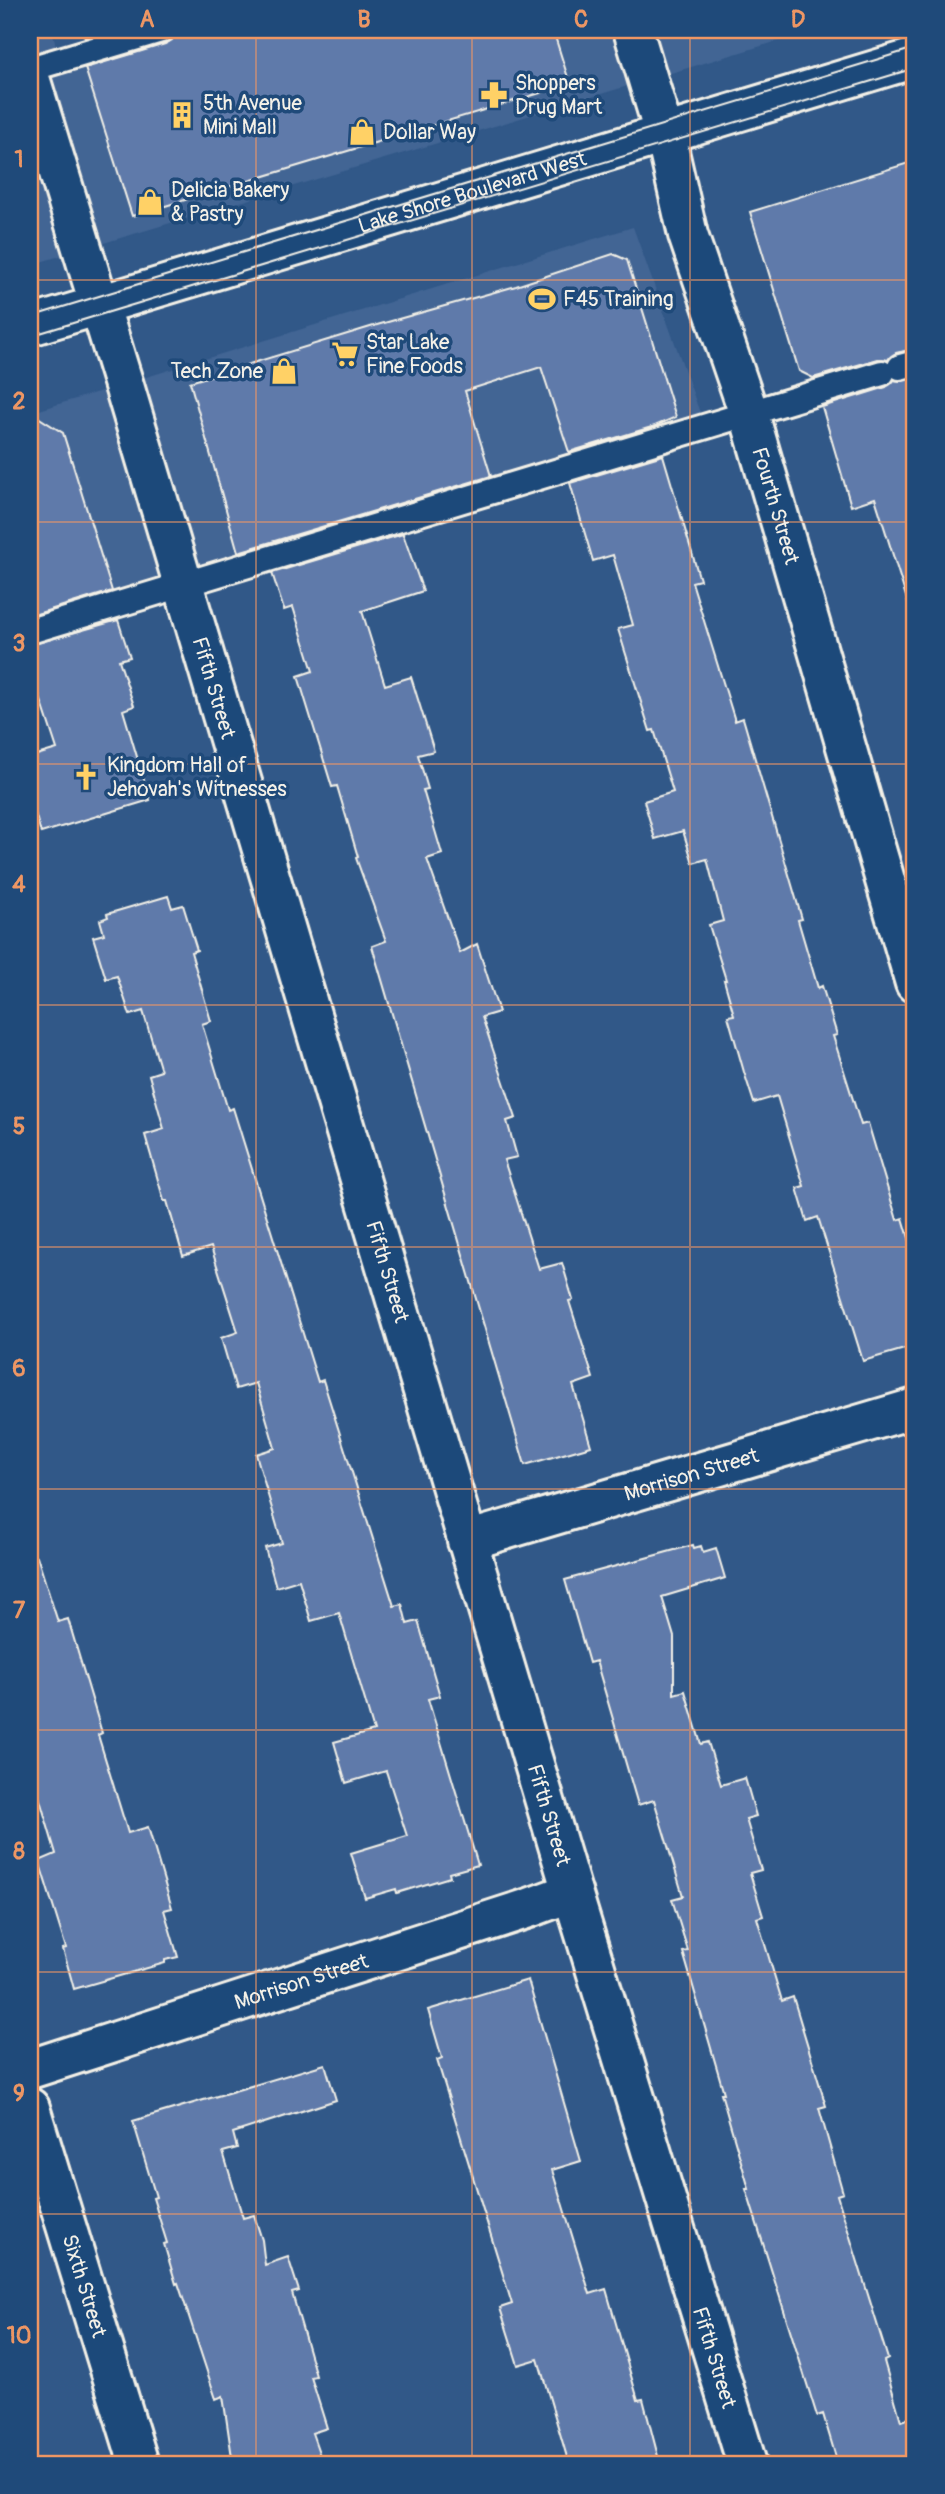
<svg xmlns="http://www.w3.org/2000/svg" width="945" height="2494" font-family="Pangolin,sans-serif">
<rect width="100%" height="100%" fill="#315888"/>
<filter id="ink" filterUnits="userSpaceOnUse"><feTurbulence type="fractalNoise" baseFrequency=".0143" numOctaves="2"/><feDisplacementMap in="SourceGraphic" scale="14" xChannelSelector="R" yChannelSelector="G"/><feConvolveMatrix kernelMatrix="1 2 1 2 8 2 1 2 1" color-interpolation-filters="sRGB"/></filter>
<g filter="url(#ink)">
<path fill="#426594" d="M30,30H52L59,59L158,30H815L30,265Z
M633,227L708,435L30,635V413Z"/>
<path fill="#5e7aaa" stroke="#f4f1e8" stroke-width="2" d="M82,30H110L85,37Z
M175,30H553L570,84L132,216L85,68L165,44L172,40Z
M915,161V349L896,353L888,360L878,359L813,378L799,371L750,212Z
M613,254L627,260L676,417L655,426L569,452L541,367L465,391L491,476L238,552L190,382L377,325L516,286Z
M915,378V602L908,603L875,498L851,506L822,407L886,387L894,380L903,381Z
M30,412L63,433L112,591L30,616Z
M663,455L700,580L692,582L735,721L743,718L802,919L798,920L818,988L822,986L837,1035L833,1036L861,1125L868,1123L897,1220L903,1218L915,1258V1346L863,1361L818,1217L807,1221L797,1188L804,1186L777,1096L754,1103L744,1072L728,1016L734,1015L724,980H726L709,925L723,921L707,859L693,863L683,831L655,839L644,801L673,792L654,730L650,731L618,629L633,625L613,555L593,561L570,483Z
M403,534L423,591L362,611L385,685L411,677L434,751L418,755L428,789L423,790L442,854L427,859L460,953L477,944L499,1012L482,1017L516,1118L507,1121L517,1157L504,1160L539,1269L562,1263L573,1300L569,1301L593,1378L573,1385L591,1446L525,1465L372,946L386,941L356,858L358,857L337,786L332,787L298,676L313,671L293,607L284,610L272,573Z
M118,620L130,657L119,660L134,706L123,710L150,800L41,833L30,796V757L57,749L36,685L30,687V645Z
M168,896L172,908L183,905L197,950L191,952L211,1021L202,1024L228,1110L233,1108L318,1382L323,1380L394,1606L402,1604L407,1624L418,1621L440,1696L428,1699L478,1865L449,1873L450,1877L397,1893L396,1889L365,1898L351,1853L407,1836L386,1771L346,1783L334,1742L374,1731L339,1613L311,1621L299,1580L276,1587L265,1548L282,1543L256,1454L275,1448L256,1383L236,1389L221,1338L238,1332L211,1247L183,1256L167,1201H164L145,1135L164,1129L149,1075L161,1071L143,1011L130,1015L117,976L106,979L93,937L104,934L100,920L108,917L107,914Z
M693,1545L694,1548L701,1546L703,1552L716,1548L725,1578L662,1597L674,1637V1694L685,1691L701,1744L708,1742L721,1785L745,1778L756,1816L746,1819L761,1870L750,1873L763,1916L757,1918L782,2001L793,1997L826,2106L819,2108L843,2193L837,2195L888,2359L884,2361L901,2421L915,2416V2449L907,2452L910,2464H838L823,2414L817,2416L746,2189H749L721,2093H724L683,1952L688,1951L672,1899L683,1896L654,1800L638,1805L596,1661L589,1663L565,1580Z
M37,1556L58,1622L68,1619L102,1733L98,1735L128,1833L148,1827L172,1908L164,1910L178,1957L165,1960V1963L74,1989L63,1949L66,1948L39,1861L56,1854L30,1766V1557Z
M528,1980L581,2161L552,2170L590,2294L606,2289L638,2400L643,2399L660,2464H569L538,2359L518,2365L500,2308L512,2304L437,2060L442,2058L428,2010Z
M325,2064L336,2100L233,2133L237,2148L223,2152L243,2218L254,2215L262,2240L265,2265L288,2257L299,2291L292,2293L316,2376L311,2377L327,2428L312,2433L323,2464H233L223,2396L216,2399L178,2283L176,2284L164,2244L167,2243L153,2198L156,2197L133,2121Z"/>
<g fill="none" stroke-linecap="round" stroke-linejoin="round">
<defs>
<path id="lane" d="M30,69L161,30
M900,367L915,363
M30,631L882,373"/>
<g id="street">
<path id="s1" d="M633,30L667,143L688,235L749,414L915,983"/>
<path id="s2" d="M30,78L123,382L572,1892L747,2464"/>
<path id="s3" d="M467,1541L915,1408"/>
<path id="s4" d="M30,2069L529,1908L572,1892"/>
<path id="s5" d="M30,2108L139,2464"/>
</g>
<g id="primary">
<path id="s6" d="M30,326L915,58"/>
</g>
</defs>
<use href="#lane" stroke="#f4f1e8" stroke-width="30"/>
<use href="#street" stroke="#f4f1e8" stroke-width="44"/>
<use href="#primary" stroke="#f4f1e8" stroke-width="44"/>
<use href="#lane" stroke="#1f4a7a" stroke-width="24"/>
<use href="#street" stroke="#1f4a7a" stroke-width="38"/>
<use href="#primary" stroke="#1f4a7a" stroke-width="38"/>
<path stroke="#f4f1e8" stroke-width="2" d="M30,317L915,48
M30,336L915,68"/>
</g>
</g>
<path fill="none" stroke="#ed9664" stroke-width="2" stroke-opacity="0.55" d="M256,30V2464M472,30V2464M690,30V2464M30,280H915M30,522H915M30,764H915M30,1005H915M30,1247H915M30,1489H915M30,1730H915M30,1972H915M30,2214H915"/>
<defs>
<symbol id="pharmacy-bare" viewBox="-9 -9 18 18"><path d="M-2-6h4v4h4v4h-4v4h-4v-4h-4v-4h4Z" fill="#ffd166" stroke="#1f4a7a" stroke-width="2.5" paint-order="stroke"/></symbol>
<symbol id="building-bare" viewBox="-9 -9 18 18"><path d="M-4-6H4V6H1V3H-1V6H-4ZM-2.5-4.3h1.7v1.8h-1.7ZM.8-4.3h1.7v1.8H.8ZM-2.5-1h1.7V.8h-1.7ZM.8-1h1.7V.8H.8Z" fill="#ffd166" stroke="#1f4a7a" stroke-width="2.5" paint-order="stroke"/></symbol>
<symbol id="shop-bare" viewBox="-9 -9 18 18"><path d="M-5-2.5h2.3a2.7 3.5 0 0 1 5.4 0H5L5.5 6h-11ZM-1.5-2.5h3a1.5 2.3 0 0 0-3 0Z" fill="#ffd166" stroke="#1f4a7a" stroke-width="2.5" paint-order="stroke"/></symbol>
<symbol id="stadium-bare" viewBox="-9 -9 18 18"><path d="M0-5a6.5 5 0 1 0 0 10a6.5 5 0 1 0 0-10ZM-3.5-1.8h7v3.6h-7Z" fill="#ffd166" stroke="#1f4a7a" stroke-width="2.5" paint-order="stroke"/></symbol>
<symbol id="supermarket-bare" viewBox="-9 -9 18 18"><path d="M-6-5.5h2.5l.6 2H6L4.5 2H-2.5L-4.4-4H-6ZM-1.5 3.2a1.3 1.3 0 1 0 .1 0ZM3 3.2a1.3 1.3 0 1 0 .1 0Z" fill="#ffd166" stroke="#1f4a7a" stroke-width="2.5" paint-order="stroke"/></symbol>
<symbol id="church-bare" viewBox="-9 -9 18 18"><path d="M-1.2-6h2.4v3.5h3.3v2.4h-3.3V6h-2.4V-.1h-3.3v-2.4h3.3Z" fill="#ffd166" stroke="#1f4a7a" stroke-width="2.5" paint-order="stroke"/></symbol>
</defs>
<g fill-rule="evenodd">
<use href="#pharmacy-bare" x="475" y="76" width="38" height="38"/>
<use href="#building-bare" x="163" y="96" width="38" height="38"/>
<use href="#shop-bare" x="343" y="113" width="38" height="38"/>
<use href="#shop-bare" x="131" y="183" width="38" height="38"/>
<use href="#stadium-bare" x="523" y="280" width="38" height="38"/>
<use href="#supermarket-bare" x="326" y="335" width="38" height="38"/>
<use href="#shop-bare" x="265" y="352" width="38" height="38"/>
<use href="#church-bare" x="67" y="758" width="38" height="38"/>
</g>
<g text-anchor="middle" stroke-width="7" stroke-linejoin="round" paint-order="stroke">
<g font-size="21" fill="#f4f1e8" stroke="#1f4a7a" text-anchor="start">
<text x="515" y="90">Shoppers<tspan x="515" dy="24">Drug Mart</tspan></text>
<text x="203" y="110">5th Avenue<tspan x="203" dy="24">Mini Mall</tspan></text>
<text x="383" y="139">Dollar Way</text>
<text x="171" y="197">Delicia Bakery<tspan x="171" dy="24">&amp; Pastry</tspan></text>
<text x="563" y="306">F45 Training</text>
<text x="366" y="349">Star Lake<tspan x="366" dy="24">Fine Foods</tspan></text>
<text x="263" y="378" text-anchor="end">Tech Zone</text>
<text x="107" y="772">Kingdom Hall of<tspan x="107" dy="24">Jehovah's Witnesses</tspan></text>
</g>
<g font-size="21" fill="#f4f1e8" stroke="#1f4a7a">
<text dy="7" stroke="none"><textPath href="#s6" startOffset="462">Lake Shore Boulevard West</textPath></text>
<text dy="7" stroke="none"><textPath href="#s1" startOffset="497">Fourth Street</textPath></text>
<text dy="7" stroke="none"><textPath href="#s2" startOffset="637">Fifth Street</textPath></text>
<text dy="7" stroke="none"><textPath href="#s2" startOffset="1246">Fifth Street</textPath></text>
<text dy="7" stroke="none"><textPath href="#s3" startOffset="234">Morrison Street</textPath></text>
<text dy="7" stroke="none"><textPath href="#s2" startOffset="1813">Fifth Street</textPath></text>
<text dy="7" stroke="none"><textPath href="#s4" startOffset="285">Morrison Street</textPath></text>
<text dy="7" stroke="none"><textPath href="#s5" startOffset="186">Sixth Street</textPath></text>
<text dy="7" stroke="none"><textPath href="#s2" startOffset="2380">Fifth Street</textPath></text>
</g>
</g>
<rect width="945" height="2494" fill="none" stroke="#1f4a7a" stroke-width="77"/>
<rect x="38" y="38" width="868" height="2418" fill="none" stroke="#ed9664" stroke-width="2.5"/>
<g font-size="23" text-anchor="middle" font-weight="bold" fill="#ed9664">
<text x="147" y="27">A</text>
<text x="364" y="27">B</text>
<text x="581" y="27">C</text>
<text x="798" y="27">D</text>
<text x="19" y="167">1</text>
<text x="19" y="409">2</text>
<text x="19" y="651">3</text>
<text x="19" y="892">4</text>
<text x="19" y="1134">5</text>
<text x="19" y="1376">6</text>
<text x="19" y="1618">7</text>
<text x="19" y="1859">8</text>
<text x="19" y="2101">9</text>
<text x="19" y="2343">10</text>
</g>
</svg>
